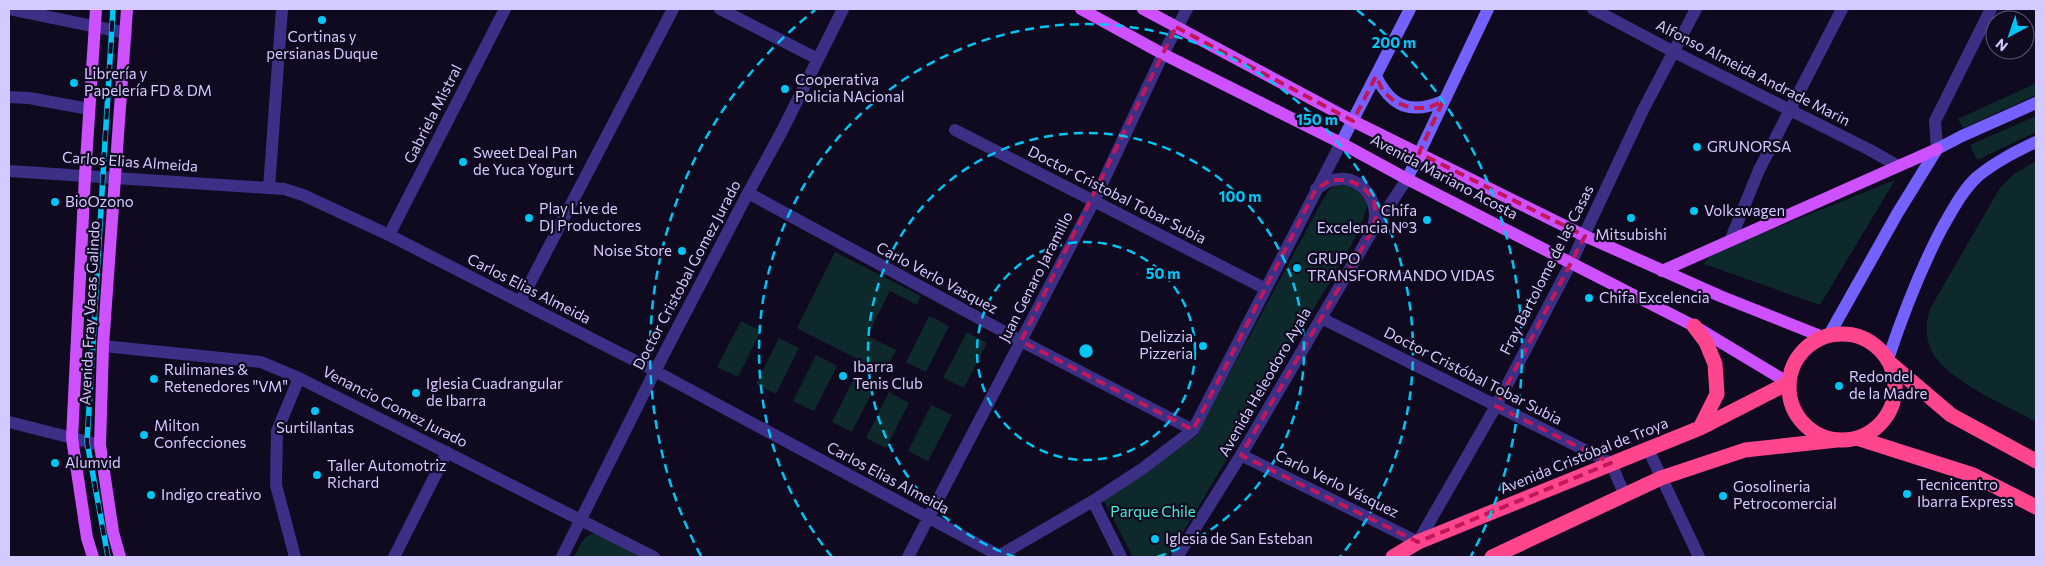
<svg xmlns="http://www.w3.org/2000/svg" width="2045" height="566" font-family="Commissioner,sans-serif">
<rect width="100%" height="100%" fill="#100a20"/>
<path fill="#0d292b" d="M2036,83V95L1963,128L1958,119Z
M2036,116V132L1977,160L1970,145Z
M2036,161V422C2009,407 1954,383 1936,358C1925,343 1924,323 1931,307L2000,188L2014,174Z
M1895,180L1820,305L1704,264L1711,254Z
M1336,185H1356L1368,200C1364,231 1331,280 1314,308C1267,392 1218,475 1168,557H1133L1104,501L1196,436L1322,201L1329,190Z
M835,252L921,296L917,305L890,291L867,336L896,350L884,373L797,328Z
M929,316L949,326L926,372L906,362Z
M741,321L761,331L738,377L717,367Z
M967,332L987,343L964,388L943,378Z
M779,338L799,348L776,394L756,384Z
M816,355L837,366L814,411L793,401Z
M855,376L875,386L852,432L832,422Z
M889,392L909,403L886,448L866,438Z
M931,405L952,415L928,461L908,451Z
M597,533L643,557H574C580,546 583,534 597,533Z"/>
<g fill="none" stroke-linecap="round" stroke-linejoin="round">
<path stroke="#3b3085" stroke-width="12" d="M10,9L126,33
M720,9L818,59
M1593,9L1674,52L1870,150L1898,166
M9,97L29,98L89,109
M955,130L1264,288
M1937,149L1935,121L1991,9
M9,171L269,188L284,189L303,195L389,235L655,371L1000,556
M269,188L282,9
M1316,189C1321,186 1325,183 1330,181C1358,170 1382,201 1373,226
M748,193L1021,341L1193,430
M389,235L505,9
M1730,241L1759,170L1842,9
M520,302L673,9
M1321,318L1611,463L1625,496
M103,346L261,362L299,378L654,557
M9,422L100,445
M1648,449L1699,557
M1241,455L1418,542L1496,406L1571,263L1642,112L1696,9
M1093,501L1121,557
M295,557L276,485L277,431L299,378
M394,557L447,452
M562,557L655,371L748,193L782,131L843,9
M908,557L1094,201L1163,54L1187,9
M997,557L1093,501L1142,469L1193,430L1341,143
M1177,557L1241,455L1371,233L1407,179"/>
<path stroke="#7461ff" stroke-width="12" d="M1376,76C1391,107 1411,115 1443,101
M1341,143L1410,9
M1407,179L1488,9
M1829,335L1897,214L1937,149L1962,136L2036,103
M1888,359C1903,314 1920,270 1942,228C1952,211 1962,191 1977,177C1995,162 2015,152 2036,142"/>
<path stroke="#ce51ff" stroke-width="12" d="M1081,9L1163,54L1341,143L1407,179L1694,326L1787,382
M1143,9L1353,121L1585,236L1720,296L1823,337
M1662,271L1937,149
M93,557L87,538L72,438L85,176L96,9
M120,557L113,532L100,445L103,346L127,9"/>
<path stroke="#ff458d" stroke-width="15" d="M1694,326L1706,342L1715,364L1717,394L1700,428
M1789 387a53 53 0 1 1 106 0a53 53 0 1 1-106 0Z
M1891,364L1951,415L2036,461
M1857,438L1973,475L2036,507
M1393,557L1418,542L1700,428L1788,383
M1492,557L1661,478L1745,450L1837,440"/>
<defs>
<path id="rail" d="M108,557L87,442L113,9"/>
</defs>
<use href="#rail" stroke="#00c5f5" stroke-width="5.5"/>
<use href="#rail" stroke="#100a20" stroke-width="4" stroke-dasharray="11" stroke-linecap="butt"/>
</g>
<path fill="none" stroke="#c2185b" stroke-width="4" stroke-dasharray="10 6" stroke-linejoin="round" d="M1176,27L1353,121L1376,76L1383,91L1395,102L1411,108H1428L1443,101L1419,153L1585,236L1496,406L1611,463L1418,542L1241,455L1371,233L1376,217L1374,200L1363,187L1348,180H1331L1316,189L1193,430L1021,341Z"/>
<g fill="none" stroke="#00c5f5" stroke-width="2.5" stroke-dasharray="9 6">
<circle cx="1086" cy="351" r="109"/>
<path d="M1015 557A218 218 0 1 1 1157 557"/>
<path d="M832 557A327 327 0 1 1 1340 557"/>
<path d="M701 556A436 436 0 0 1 815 10M1357 10A436 436 0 0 1 1471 556"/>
</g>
<g fill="#00c5f5" stroke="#100a20" stroke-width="2">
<circle cx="322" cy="20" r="5"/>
<circle cx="74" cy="83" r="5"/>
<circle cx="785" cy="89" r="5"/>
<circle cx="1697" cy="147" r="5"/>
<circle cx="463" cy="162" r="5"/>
<circle cx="55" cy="202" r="5"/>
<circle cx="1694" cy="211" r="5"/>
<circle cx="529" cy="218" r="5"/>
<circle cx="1631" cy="218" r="5"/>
<circle cx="1427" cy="220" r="5"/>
<circle cx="682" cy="251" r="5"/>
<circle cx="1297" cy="268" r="5"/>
<circle cx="1589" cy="298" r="5"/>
<circle cx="1203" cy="346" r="5"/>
<circle cx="843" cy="376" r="5"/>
<circle cx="154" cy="379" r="5"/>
<circle cx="1839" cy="386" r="5"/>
<circle cx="416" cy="393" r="5"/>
<circle cx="315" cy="411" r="5"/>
<circle cx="144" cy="435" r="5"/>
<circle cx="55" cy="463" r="5"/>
<circle cx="317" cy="475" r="5"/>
<circle cx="1907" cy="494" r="5"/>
<circle cx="151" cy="495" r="5"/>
<circle cx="1723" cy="496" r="5"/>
<circle cx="1155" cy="539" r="5"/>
</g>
<g text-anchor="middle" stroke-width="4.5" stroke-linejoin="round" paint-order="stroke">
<g font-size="15" fill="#d5caff" stroke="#100a20" text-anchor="start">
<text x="322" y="42" text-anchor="middle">Cortinas y<tspan x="322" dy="17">persianas Duque</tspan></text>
<text x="84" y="79">Librería y<tspan x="84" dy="17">Papelería FD &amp; DM</tspan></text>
<text x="795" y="85">Cooperativa<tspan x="795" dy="17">Policia NAcional</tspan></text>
<text x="1707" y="152">GRUNORSA</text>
<text x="473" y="158">Sweet Deal Pan<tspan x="473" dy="17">de Yuca Yogurt</tspan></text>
<text x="65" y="207">BioOzono</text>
<text x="539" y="214">Play Live de<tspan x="539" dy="17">DJ Productores</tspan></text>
<text x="1417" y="216" text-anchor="end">Chifa<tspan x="1417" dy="17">Excelencia Nº3</tspan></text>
<text x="1704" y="216">Volkswagen</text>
<text x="1631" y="240" text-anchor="middle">Mitsubishi</text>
<text x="672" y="256" text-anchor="end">Noise Store</text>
<text x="1307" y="264">GRUPO<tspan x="1307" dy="17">TRANSFORMANDO VIDAS</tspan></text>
<text x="1599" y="303">Chifa Excelencia</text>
<text x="1193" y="342" text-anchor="end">Delizzia<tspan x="1193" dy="17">Pizzeria</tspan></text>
<text x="853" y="372">Ibarra<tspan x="853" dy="17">Tenis Club</tspan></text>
<text x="164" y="375">Rulimanes &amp;<tspan x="164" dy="17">Retenedores "VM"</tspan></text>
<text x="1849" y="382">Redondel<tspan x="1849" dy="17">de la Madre</tspan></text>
<text x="426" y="389">Iglesia Cuadrangular<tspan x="426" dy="17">de Ibarra</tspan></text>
<text x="154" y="431">Milton<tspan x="154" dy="17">Confecciones</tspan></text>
<text x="315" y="433" text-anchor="middle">Surtillantas</text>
<text x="65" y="468">Alumvid</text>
<text x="327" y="471">Taller Automotriz<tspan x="327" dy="17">Richard</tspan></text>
<text x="1917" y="490">Tecnicentro<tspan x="1917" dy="17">Ibarra Express</tspan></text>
<text x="1733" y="492">Gosolineria<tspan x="1733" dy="17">Petrocomercial</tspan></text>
<text x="161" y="500">Indigo creativo</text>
<text x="1165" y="544">Iglesia de San Esteban</text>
</g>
<g font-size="15" fill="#d5caff" stroke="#100a20">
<text transform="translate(1753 73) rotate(27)" y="5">Alfonso Almeida Andrade Marin</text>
<text transform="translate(433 114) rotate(-63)" y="5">Gabriela Mistral</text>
<text transform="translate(130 162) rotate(4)" y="5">Carlos Elias Almeida</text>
<text transform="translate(1444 177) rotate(28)" y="5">Avenida Mariano Acosta</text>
<text transform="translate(1117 195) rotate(27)" y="5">Doctor Cristobal Tobar Subia</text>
<text transform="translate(1547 270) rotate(-63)" y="5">Fray Bartolome de las Casas</text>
<text transform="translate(687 275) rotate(-62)" y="5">Doctor Cristobal Gomez Jurado</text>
<text transform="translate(1036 277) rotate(-63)" y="5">Juan Genaro Jaramillo</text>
<text transform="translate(937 278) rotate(28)" y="5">Carlo Verlo Vasquez</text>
<text transform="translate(529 289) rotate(27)" y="5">Carlos Elias Almeida</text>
<text transform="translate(90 313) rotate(-87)" y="5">Avenida Fray Vacas Galindo</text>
<text transform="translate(1473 376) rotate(27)" y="5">Doctor Cristóbal Tobar Subia</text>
<text transform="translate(1265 382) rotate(-60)" y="5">Avenida Heleodoro Ayala</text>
<text transform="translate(395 407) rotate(27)" y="5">Venancio Gomez Jurado</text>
<text transform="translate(1584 456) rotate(-22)" y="5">Avenida Cristóbal de Troya</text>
<text transform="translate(888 478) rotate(28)" y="5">Carlos Elias Almeida</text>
<text transform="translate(1337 484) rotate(26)" y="5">Carlo Verlo Vásquez</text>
</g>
<g font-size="15" fill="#49ecd2" stroke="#100a20">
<text x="1153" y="517">Parque Chile</text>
</g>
</g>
<circle cx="1086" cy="351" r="8" fill="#00c5f5" stroke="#100a20" stroke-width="2.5"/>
<g font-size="15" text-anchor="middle" font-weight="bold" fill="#00c5f5" stroke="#100a20" stroke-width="4.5" stroke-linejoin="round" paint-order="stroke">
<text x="1394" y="48">200 m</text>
<text x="1317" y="125">150 m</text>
<text x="1240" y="202">100 m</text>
<text x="1163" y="279">50 m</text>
</g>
<rect width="2045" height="566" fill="none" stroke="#d5caff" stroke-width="20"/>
<g transform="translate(2010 35) rotate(220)"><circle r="24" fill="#100a20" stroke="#5f5779"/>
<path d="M0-4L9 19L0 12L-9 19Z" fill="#00c5f5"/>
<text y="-8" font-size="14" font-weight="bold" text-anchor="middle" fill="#d5caff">N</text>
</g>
</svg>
